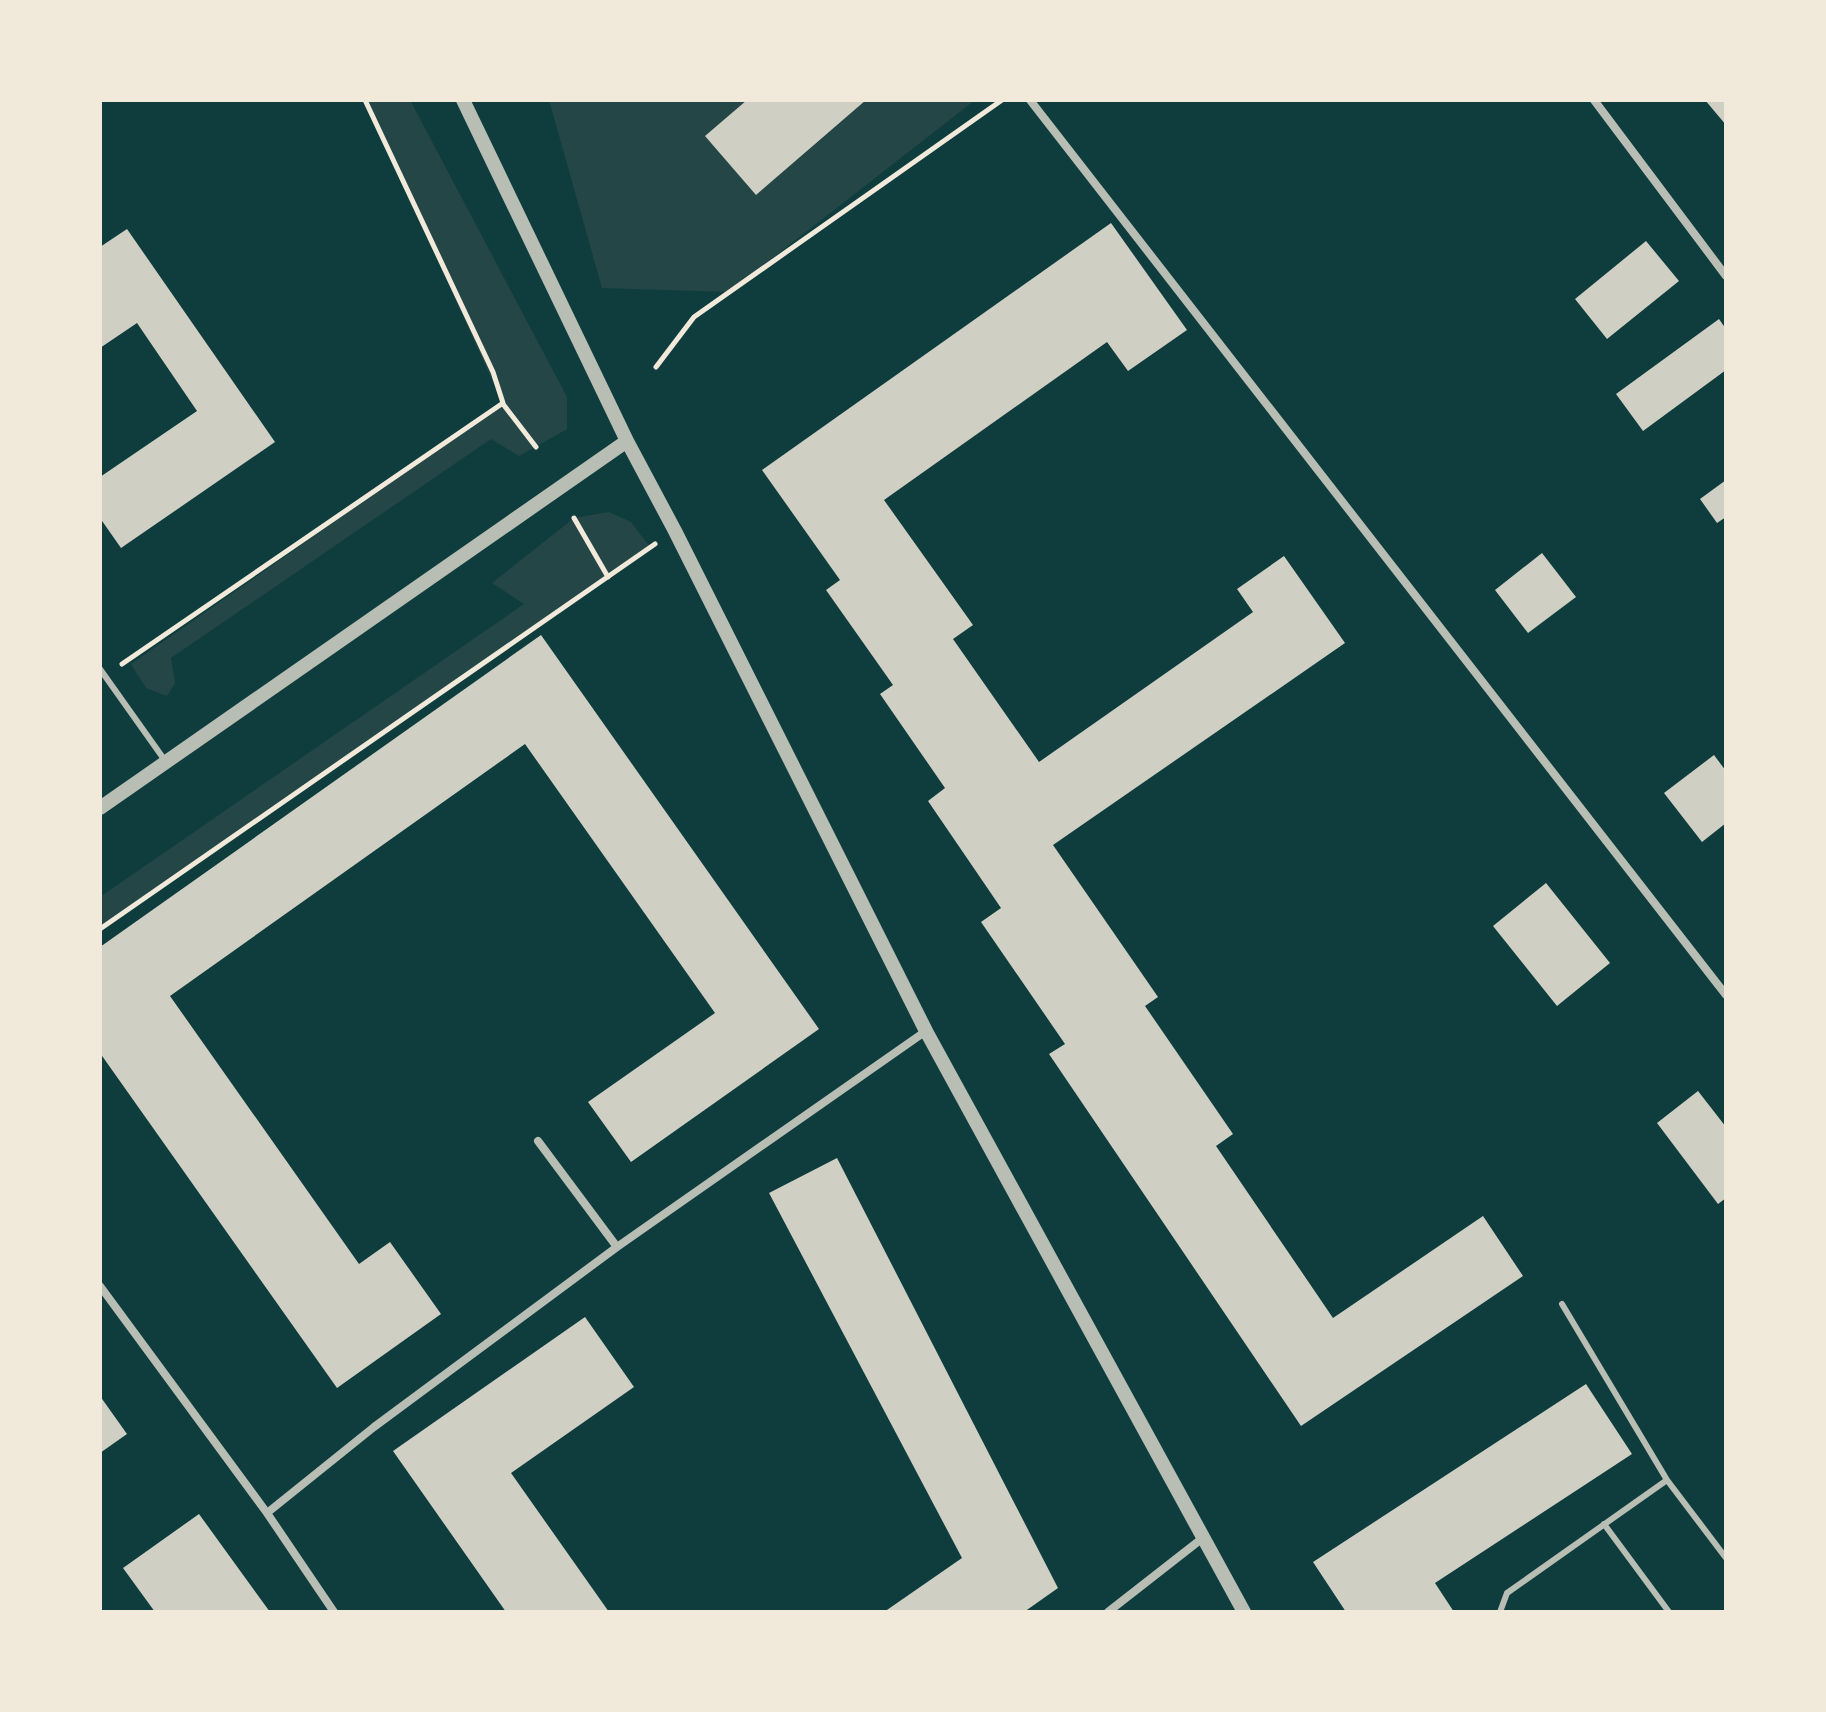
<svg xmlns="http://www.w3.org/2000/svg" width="1826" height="1712" font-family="Overpass,sans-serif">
<rect width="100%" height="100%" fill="#0f3d3e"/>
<path fill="#244646" d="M365,100H410L567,397V429L519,456L491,439L171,658L175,683L167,696L146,688L131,664L503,404Z
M549,100H975L729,292L602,288Z
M609,512L631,522L650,547L100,929V897L524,604L492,583L574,518Z"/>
<path fill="#cfcfc3" d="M747,100H866L756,195L705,136Z
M1705,100H1726V125Z
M1111,223L1187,330L1128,371L1107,342L884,500L973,625L953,639L1039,762L1253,612L1237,589L1284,556L1345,643L1053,845L1158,997L1145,1006L1233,1134L1216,1146L1333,1318L1483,1216L1523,1276L1301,1426L1049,1054L1065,1044L981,922L1001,908L928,801L945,788L880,694L893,685L826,590L840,580L762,470Z
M127,229L275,442L121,548L100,518V477L197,411L137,323L100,348V247Z
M1646,241L1679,281L1607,339L1575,299Z
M1719,319L1726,329V370L1643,431L1616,394Z
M1726,480V517L1717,523L1700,499Z
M1542,553L1576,597L1528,633L1495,590Z
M541,635L819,1029L631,1162L588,1102L715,1013L525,744L170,996L359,1264L390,1242L441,1314L337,1388L100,1053V947Z
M1714,755L1726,771V823L1702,842L1664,793Z
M1546,883L1610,963L1557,1006L1493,926Z
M1698,1091L1726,1127V1198L1718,1204L1657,1123Z
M837,1158L1058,1588L1024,1612H884L962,1558L769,1193Z
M585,1317L634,1387L511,1473L609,1612H506L393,1451Z
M1586,1384L1632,1454L1435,1583L1454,1612H1346L1313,1562Z
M100,1396L127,1434L100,1453Z
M199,1514L270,1612H155L123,1568Z"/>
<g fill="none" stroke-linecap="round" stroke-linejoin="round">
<path stroke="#f1e9da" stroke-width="5" d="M656,367L694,317L1002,100
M503,404L536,447
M574,518L608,577
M122,664L503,403L493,372L365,100
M100,929L655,544"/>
<path stroke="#b8beb3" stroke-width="6" d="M100,669L166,762
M1562,1304L1667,1480L1726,1558
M1604,1524L1669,1612
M1500,1612L1507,1593L1667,1480"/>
<path stroke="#b8beb3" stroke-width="8" d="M1030,100L1726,995
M1594,100L1726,276
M538,1141L617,1247
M100,1286L267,1513L334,1612
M267,1513L374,1427L617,1247L926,1031
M1108,1612L1204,1537"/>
<path stroke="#b8beb3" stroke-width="14" d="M463,100L627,441L675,531L926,1031L1244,1612
M100,808L627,441"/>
</g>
<rect width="1826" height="1712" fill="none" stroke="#f1e9da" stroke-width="204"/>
</svg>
